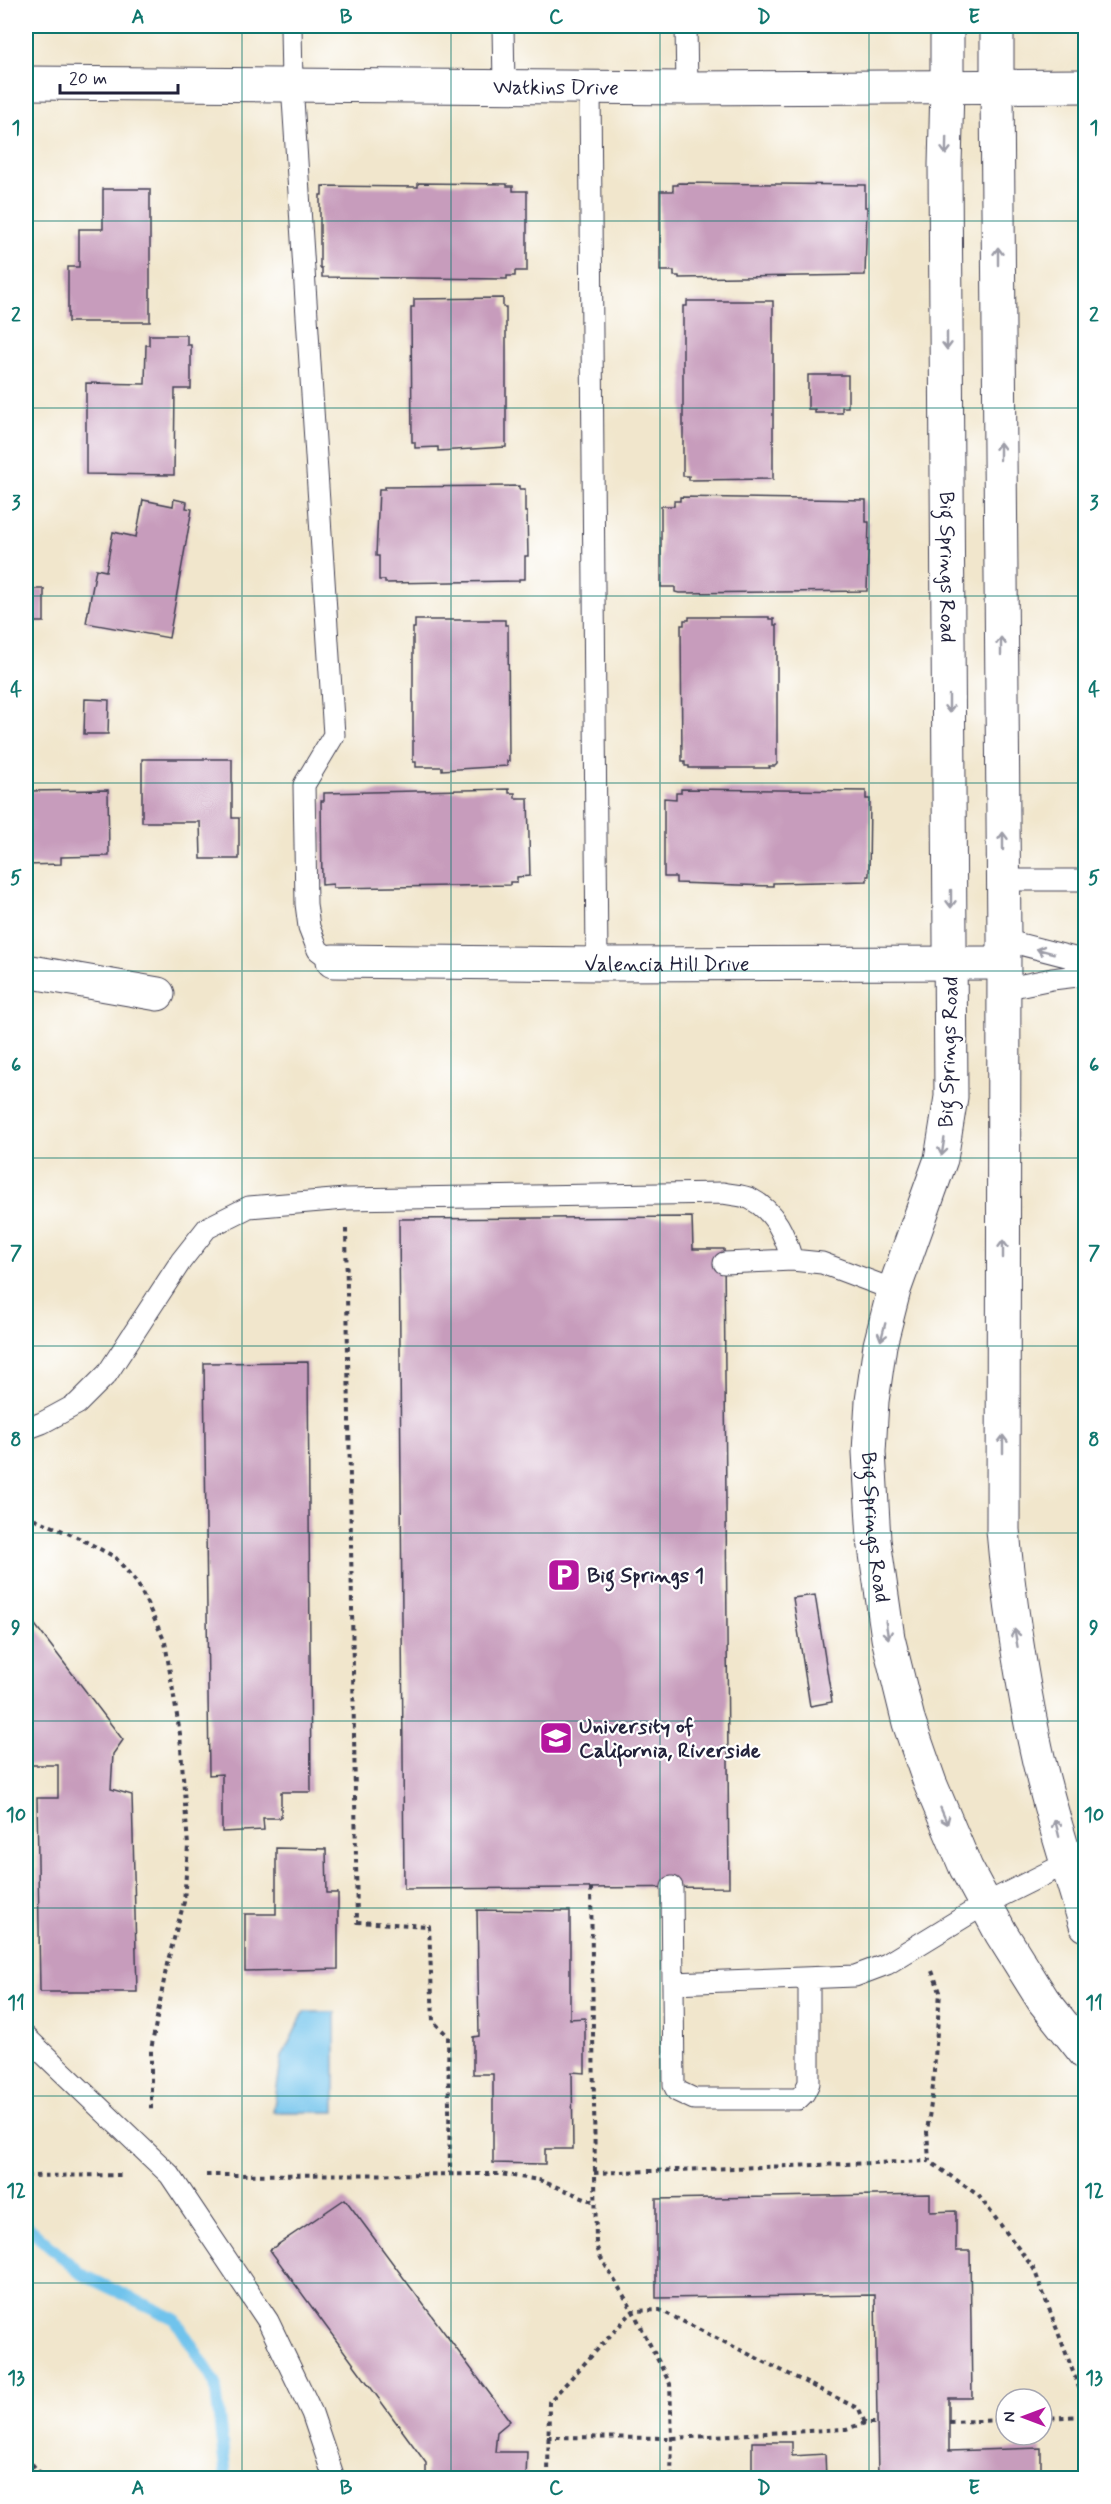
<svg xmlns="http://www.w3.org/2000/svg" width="1111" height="2504" font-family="Mynerve,sans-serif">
<rect width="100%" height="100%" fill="#fff"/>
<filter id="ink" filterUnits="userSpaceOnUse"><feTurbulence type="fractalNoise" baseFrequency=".0167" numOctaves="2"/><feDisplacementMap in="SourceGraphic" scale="12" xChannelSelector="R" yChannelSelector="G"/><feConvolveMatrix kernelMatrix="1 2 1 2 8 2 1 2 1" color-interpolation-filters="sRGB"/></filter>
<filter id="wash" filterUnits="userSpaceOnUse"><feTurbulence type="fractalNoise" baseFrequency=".008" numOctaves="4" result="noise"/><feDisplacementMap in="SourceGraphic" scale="24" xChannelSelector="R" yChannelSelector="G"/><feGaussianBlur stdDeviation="1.35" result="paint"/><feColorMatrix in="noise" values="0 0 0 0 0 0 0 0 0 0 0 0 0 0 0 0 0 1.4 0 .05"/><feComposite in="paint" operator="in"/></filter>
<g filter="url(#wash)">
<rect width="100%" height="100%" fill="#f1e6cc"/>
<path fill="#70c3ec" stroke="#497294" stroke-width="1.5" d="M304,2012H335V2112H273L282,2057Z"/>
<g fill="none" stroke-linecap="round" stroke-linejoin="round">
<path stroke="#70c3ec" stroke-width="12" d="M26,2225L81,2274L175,2319L215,2382L226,2478"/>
</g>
<g id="blocks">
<path fill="#c79cbc" d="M418,183L507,184V186H513V191H527V271H515V276H507V279L322,277V268H320V195H322V186L418,187Z
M678,183L865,185V207H867L865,275L679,278V276H674V271H660V191H673V185H678Z
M103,189H150V322H68V267H79V229H103Z
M503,298V307H506V447L438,451V447L415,448V442H412L411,307H414V299Z
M687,301H773V479L689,480V476H683V306H687Z
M149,335H187V345H191V389H175L174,475L86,474V383L145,384L146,345H149Z
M808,375H848V407H842V413H815V409H808Z
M519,486V489H525V512H527L528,556H525V579H519V581L385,583V580H379V556H376L379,489H385V487Z
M680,497L866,500V522H869L867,591L679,593L675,592V587H661V506H674V501H680Z
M174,499L187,502L186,508L192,509L169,638L86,623L96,569L106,571L113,532L136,537L143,500L173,506Z
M26,589H44V622H26Z
M689,617H769V619H774V625H777V764L775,766H769L770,768H689V766H685V761H682L681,625H684V620H689Z
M415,620H505V625H508L509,761H507V766L442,770V767H416V762H413V628H415Z
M85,699L109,700L108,734H84Z
M142,759H232V818H239V859H201L200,822H142Z
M509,789V793H515V798H528L530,876L517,877V882H510V885L333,888V884L322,885L321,801H324V793Z
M681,789L866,791V799H870L869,876H867V881L773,883V886L676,883V877H664V798L676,799V793H681Z
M108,790L109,856L61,857V864L26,865V791Z
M692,1217L693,1249H724L729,1887L404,1889L399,1219Z
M308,1362L311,1792H281V1818H263L264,1830L222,1832V1774L209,1775L204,1363Z
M815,1595L832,1702L810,1706L793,1598Z
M26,1613L123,1740L113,1754L111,1789L132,1795L137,1992H40L37,1798H58V1765H28L26,1761Z
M276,1848L326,1849L327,1893H338V1969L245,1971V1914H276Z
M477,1910L570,1911V2019L585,2018V2073L572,2072L573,2149H545V2164L493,2163V2074H473V2037L479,2036Z
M930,2194V2212L956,2211V2251H970L972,2398H949V2451L1041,2448V2478H878L875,2295L656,2298V2199Z
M345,2199L510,2421L497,2432L495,2452H527L526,2478H426V2463L270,2250Z
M752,2442H792V2456L825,2454L826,2478H752Z"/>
</g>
</g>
<g filter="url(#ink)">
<use href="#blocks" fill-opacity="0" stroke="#413f51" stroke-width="1.5"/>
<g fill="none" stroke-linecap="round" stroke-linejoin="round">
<defs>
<path id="service" d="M291,26L292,84L334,735L304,785L306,904L309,927L318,950L333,961
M503,26L504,86
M686,26L687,88
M590,87L597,964
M1003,880H1086
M1004,940L1086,961
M1003,989L1052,979L1086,975
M724,1263L792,1260L822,1263L894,1290
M26,1429L42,1423L77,1404L107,1374L181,1261L207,1228L249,1207L345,1199L723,1193C732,1195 743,1195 751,1199C776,1212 785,1236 792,1260
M672,1887L674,2085L677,2091L694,2099H798L804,2093L809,2083V1978
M673,1983L855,1976L887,1964L985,1904L1067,1863
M26,2037L170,2175L268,2321L312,2413L334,2478"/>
<g id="minor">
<path d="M947,26V87"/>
<path d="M997,26V87"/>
<path id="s1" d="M333,961L597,964L1003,963"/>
<path d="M26,971L158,994"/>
</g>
<g id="tertiary">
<path id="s2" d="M947,87L945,165L951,1097L941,1159L894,1290L880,1345L872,1401L869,1452L874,1540L888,1638L909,1723L930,1783L966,1868L1001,1933L1043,2000L1086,2054"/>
<path d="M997,87L1004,940L1003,1530C1009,1600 1020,1670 1034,1739C1047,1802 1067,1863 1086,1925"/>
</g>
<g id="secondary">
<path id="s3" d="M26,83L687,88L1086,86"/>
</g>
</defs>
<use href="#service" stroke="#413f51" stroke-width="23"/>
<use href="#minor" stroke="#413f51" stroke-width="35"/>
<use href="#tertiary" stroke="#413f51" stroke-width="35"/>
<use href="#secondary" stroke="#413f51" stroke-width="35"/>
<path stroke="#413f51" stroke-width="4" stroke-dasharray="4.5 4.5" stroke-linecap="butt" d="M346,1229L357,1922L429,1926L433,2021L448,2036L450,2173
M26,1515L79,1538L115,1557L138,1584L165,1642L180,1734L188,1846L184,1902L167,1964L151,2050V2112
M591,1888L596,2245L601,2258L633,2311L670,2384L672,2438L671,2478
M932,1971L940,1992L932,2097L927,2131L929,2161L978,2195L1034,2269L1086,2406
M594,2173L929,2161
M206,2175L500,2174L539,2180L595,2202
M26,2176L124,2175
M1042,2418L1086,2416
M949,2422L1006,2420
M547,2437L672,2438L846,2429L865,2423H876
M26,2457L44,2478
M548,2478L549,2402L633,2311L660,2310L859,2409L865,2423"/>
<use href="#service" stroke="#fff" stroke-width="21"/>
<use href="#minor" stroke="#fff" stroke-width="33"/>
<use href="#tertiary" stroke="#fff" stroke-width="33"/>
<use href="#secondary" stroke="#fff" stroke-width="33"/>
</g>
<defs><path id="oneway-shaft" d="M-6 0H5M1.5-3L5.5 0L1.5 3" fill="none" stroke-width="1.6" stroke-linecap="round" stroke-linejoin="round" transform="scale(1.5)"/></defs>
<g stroke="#9c9ca7">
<use href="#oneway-shaft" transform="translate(946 146) rotate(91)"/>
<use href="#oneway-shaft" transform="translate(998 256) rotate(-90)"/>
<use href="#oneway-shaft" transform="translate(947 341) rotate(90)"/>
<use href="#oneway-shaft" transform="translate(1000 451) rotate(-90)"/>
<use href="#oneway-shaft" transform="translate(1001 646) rotate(-90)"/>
<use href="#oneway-shaft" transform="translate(949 704) rotate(90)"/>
<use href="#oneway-shaft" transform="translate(1003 841) rotate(-90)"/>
<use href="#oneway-shaft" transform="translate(951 899) rotate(90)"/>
<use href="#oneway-shaft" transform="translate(1045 951) rotate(-165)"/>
<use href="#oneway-shaft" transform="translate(943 1147) rotate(99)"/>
<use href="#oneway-shaft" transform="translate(1003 1249) rotate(-90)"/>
<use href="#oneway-shaft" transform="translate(883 1332) rotate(105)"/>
<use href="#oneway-shaft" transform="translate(1003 1444) rotate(-90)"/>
<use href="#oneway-shaft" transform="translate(887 1630) rotate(81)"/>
<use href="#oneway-shaft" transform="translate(1016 1638) rotate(-100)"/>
<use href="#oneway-shaft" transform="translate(944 1816) rotate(67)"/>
<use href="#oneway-shaft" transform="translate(1057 1828) rotate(-104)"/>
</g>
</g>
<path fill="none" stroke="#0f766e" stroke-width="1.5" stroke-opacity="0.55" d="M242,26V2478M451,26V2478M660,26V2478M869,26V2478M26,221H1086M26,408H1086M26,596H1086M26,783H1086M26,971H1086M26,1158H1086M26,1346H1086M26,1533H1086M26,1721H1086M26,1908H1086M26,2096H1086M26,2283H1086"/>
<defs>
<symbol id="parking-square" viewBox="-11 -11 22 22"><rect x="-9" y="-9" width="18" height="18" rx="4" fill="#b5179e" stroke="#fff"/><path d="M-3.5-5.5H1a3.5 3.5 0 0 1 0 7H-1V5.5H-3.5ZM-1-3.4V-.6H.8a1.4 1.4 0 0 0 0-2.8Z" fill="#fff"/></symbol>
<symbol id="university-square" viewBox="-11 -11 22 22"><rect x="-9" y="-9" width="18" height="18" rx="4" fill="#b5179e" stroke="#fff"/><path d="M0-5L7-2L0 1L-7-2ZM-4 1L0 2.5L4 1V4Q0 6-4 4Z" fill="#fff"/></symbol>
</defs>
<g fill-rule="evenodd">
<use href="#parking-square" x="545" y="1556" width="38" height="38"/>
<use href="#university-square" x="537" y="1719" width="38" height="38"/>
</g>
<g text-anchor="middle" stroke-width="4.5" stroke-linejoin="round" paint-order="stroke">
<g font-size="21" fill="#22223b" stroke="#fff">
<text dy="7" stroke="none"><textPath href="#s3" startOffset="530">Watkins Drive</textPath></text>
<text dy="7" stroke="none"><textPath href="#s2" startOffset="480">Big Springs Road</textPath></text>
<text dy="7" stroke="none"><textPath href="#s1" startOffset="334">Valencia Hill Drive</textPath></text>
<text transform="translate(948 1052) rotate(-88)" y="7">Big Springs Road</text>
<text dy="7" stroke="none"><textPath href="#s2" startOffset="1452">Big Springs Road</textPath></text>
</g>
<g font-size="21" font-weight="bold" fill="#22223b" stroke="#fff" text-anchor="start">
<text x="587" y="1582">Big Springs 1</text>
<text x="579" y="1733">University of<tspan x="579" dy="24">California, Riverside</tspan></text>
</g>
</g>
<rect width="1111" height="2504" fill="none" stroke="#fff" stroke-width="66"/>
<g transform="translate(1024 2417) rotate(270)"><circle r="28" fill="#ffffff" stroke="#a7a7b1" stroke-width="1.5"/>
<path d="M0-4.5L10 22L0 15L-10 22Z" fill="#b5179e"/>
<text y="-9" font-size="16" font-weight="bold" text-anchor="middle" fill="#22223b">N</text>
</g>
<path d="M60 84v9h118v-9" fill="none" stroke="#22223b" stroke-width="3"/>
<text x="69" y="84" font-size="18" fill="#22223b" stroke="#ffffff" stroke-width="4.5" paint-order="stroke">20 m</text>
<rect x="33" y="33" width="1045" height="2438" fill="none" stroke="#0f766e" stroke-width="2"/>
<g font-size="20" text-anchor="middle" font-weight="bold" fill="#0f766e">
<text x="138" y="23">A</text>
<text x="346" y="23">B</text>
<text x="556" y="23">C</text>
<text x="764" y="23">D</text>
<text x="974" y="23">E</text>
<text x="16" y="134">1</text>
<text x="1094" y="134">1</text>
<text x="16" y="321">2</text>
<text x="1094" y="321">2</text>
<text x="16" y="509">3</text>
<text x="1094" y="509">3</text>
<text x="16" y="696">4</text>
<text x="1094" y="696">4</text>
<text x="16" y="884">5</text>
<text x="1094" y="884">5</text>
<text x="16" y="1071">6</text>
<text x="1094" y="1071">6</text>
<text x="16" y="1259">7</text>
<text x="1094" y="1259">7</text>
<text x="16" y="1446">8</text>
<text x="1094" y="1446">8</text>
<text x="16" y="1634">9</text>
<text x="1094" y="1634">9</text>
<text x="16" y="1821">10</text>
<text x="1094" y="1821">10</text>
<text x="16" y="2009">11</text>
<text x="1094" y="2009">11</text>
<text x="16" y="2197">12</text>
<text x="1094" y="2197">12</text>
<text x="16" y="2384">13</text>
<text x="1094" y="2384">13</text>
<text x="138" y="2494">A</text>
<text x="346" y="2494">B</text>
<text x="556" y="2494">C</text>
<text x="764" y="2494">D</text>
<text x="974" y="2494">E</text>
</g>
</svg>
